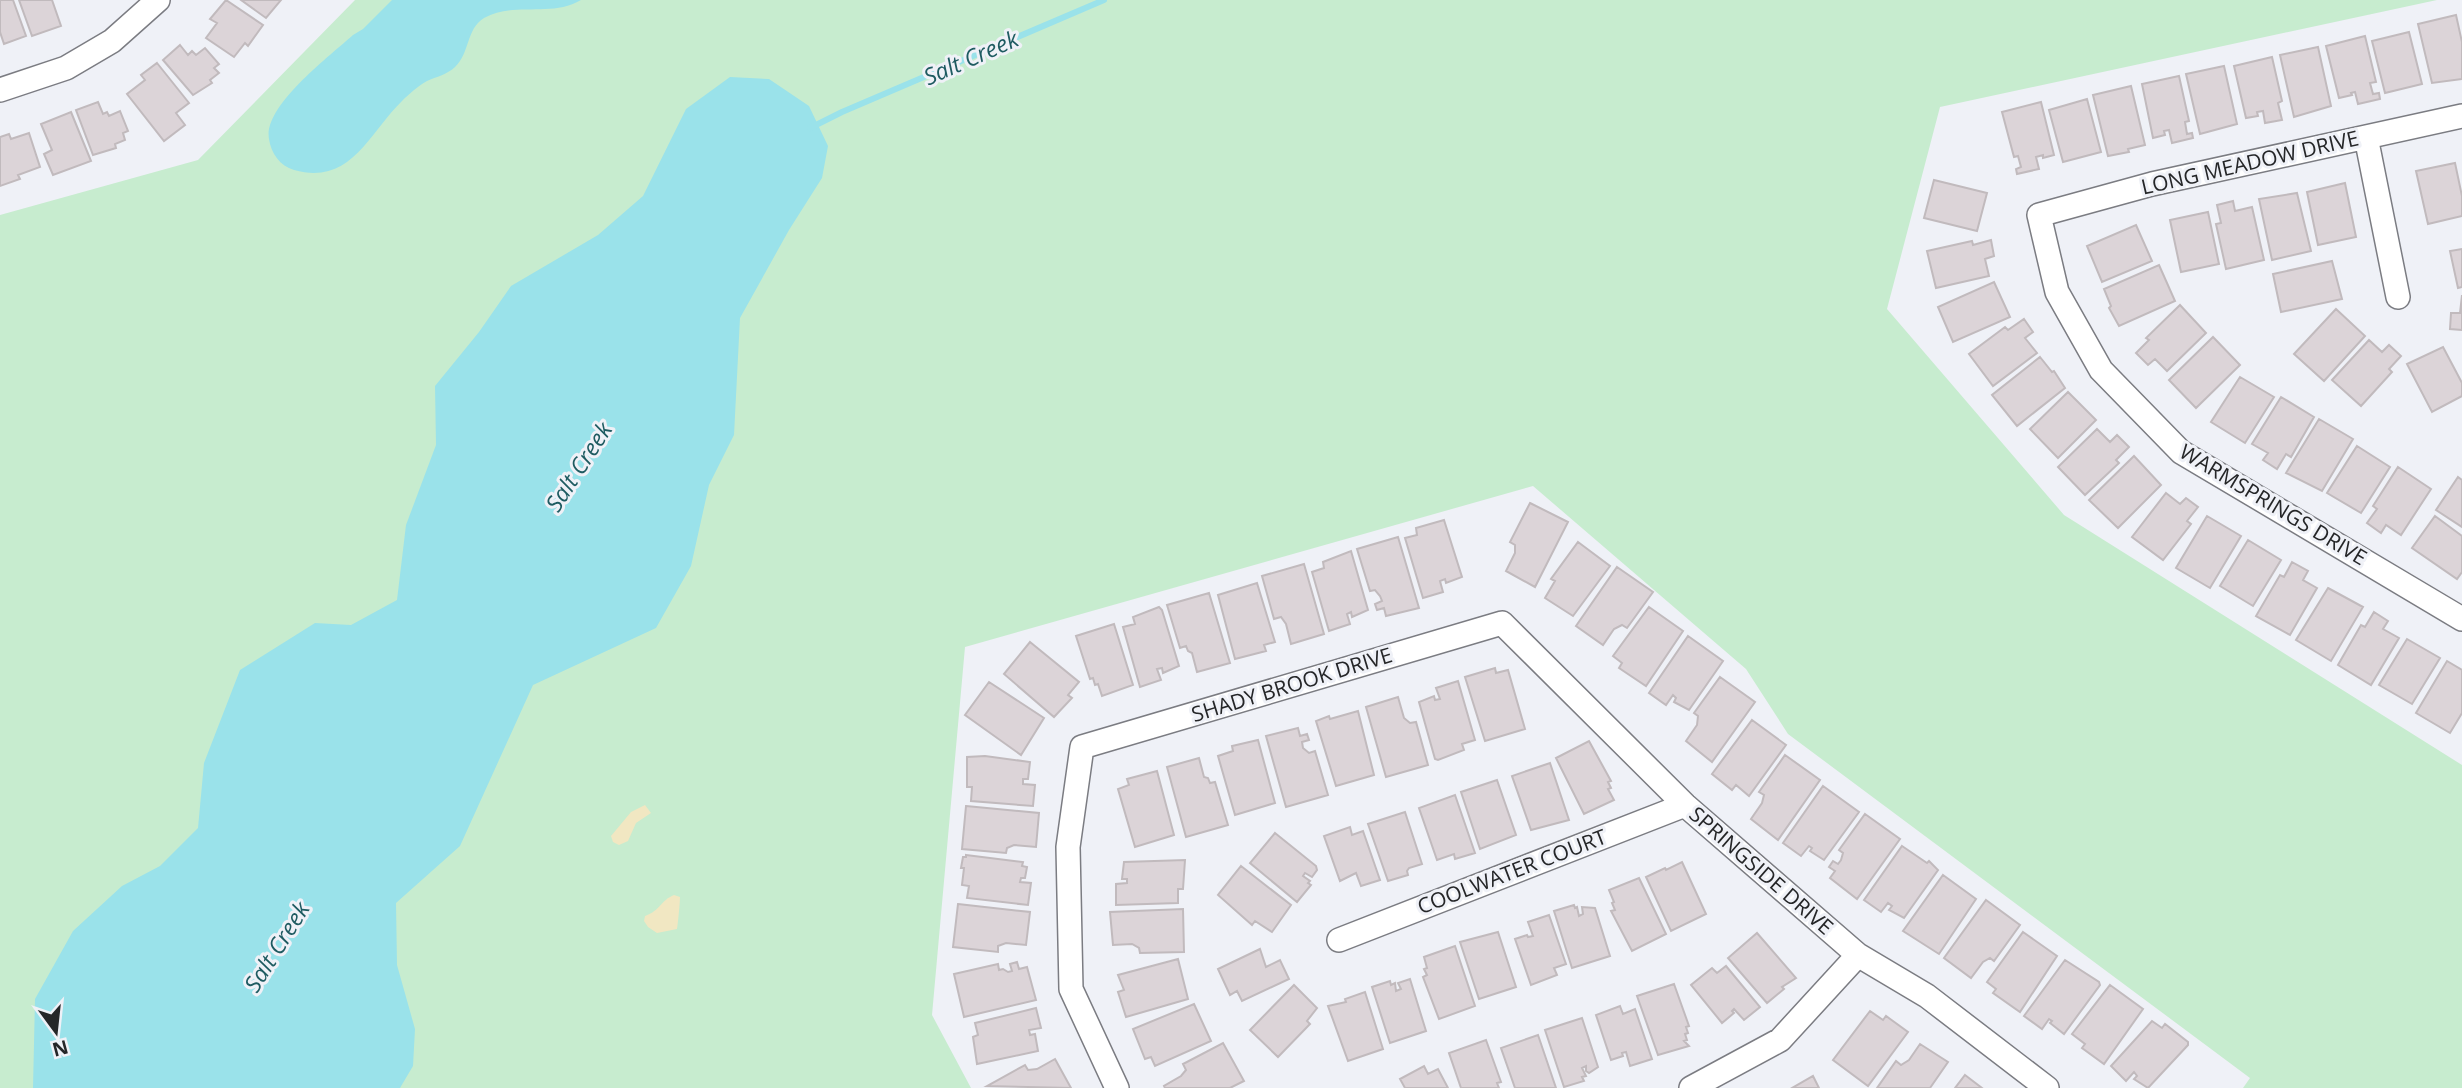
<svg xmlns="http://www.w3.org/2000/svg" width="2462" height="1088" font-family="'Open Sans',sans-serif">
<rect width="100%" height="100%" fill="#eff1f7"/>
<path fill="#c7eccf" d="M355,0H2437L1940,107L1887,309L2064,515L2462,765V1088H2243L2250,1078L1788,734L1746,669L1533,486L965,647L932,1015L971,1088H0V215L198,160Z"/>
<path fill="#f1e7c2" d="M645,805L651,813L636,823L628,841L619,845L613,842L611,836L631,812Z
M674,895L680,897C680,902 678,924 677,929L657,933L648,927L644,921L645,916C660,911 661,900 674,895Z"/>
<path fill="#9ae2ea" d="M392,0H581C550,18 515,1 484,18C466,29 470,53 455,67C448,74 436,77 427,81C418,86 409,94 402,101C369,133 351,186 294,170C280,166 271,153 269,139C263,106 330,56 353,35L363,29Z
M730,77L769,79L809,106L828,146L822,178L789,230L740,318L734,435L709,485L691,566L656,628L533,685L460,846L396,903L397,965L415,1029L413,1066L400,1088H33L35,999L73,931L122,886L160,866L198,828L204,763L240,670L315,623L351,625L397,600L406,525L436,445L435,386L479,332L511,286L598,235L643,196L686,109Z"/>
<g fill="none" stroke-linecap="round" stroke-linejoin="round">
<path stroke="#9ae2ea" stroke-width="6" d="M810,128L842,112L1104,0"/>
</g>
<path fill="#dcd4d8" stroke="#c1babd" stroke-width="2" d="M0,0H13L26,36L4,44L0,32Z
M19,0H52L61,26L32,36Z
M226,0L263,25L248,46L245,43L234,57L206,38L217,23L210,19Z
M241,0H281L266,18Z
M2456,15L2462,42V79L2432,83L2418,24Z
M2409,32L2422,84L2385,93L2372,41Z
M2365,36L2376,82L2370,83L2373,94L2379,93L2380,99L2358,104L2355,92L2351,93L2352,95L2339,98L2326,46Z
M180,45L188,55L192,51L196,55L205,48L219,64L214,68L219,73L210,80L212,83L193,95L163,60Z
M2318,47L2331,106L2294,117L2280,55Z
M2272,57L2282,101L2278,103L2282,120L2265,123L2263,111L2257,112L2258,116L2246,118L2234,66Z
M157,63L189,103L176,113L185,125L164,141L127,94L145,80L141,75Z
M2224,66L2237,124L2200,134L2186,74Z
M2179,76L2189,121L2185,122L2187,134L2192,133L2193,138L2172,143L2169,130L2164,131L2165,135L2153,138L2142,84Z
M2131,86L2145,145L2128,149L2129,152L2108,156L2093,95Z
M2087,99L2101,152L2063,162L2049,110Z
M98,102L103,114L107,112L109,116L120,111L128,131L123,133L125,140L115,144L116,148L93,155L76,110Z
M2041,102L2054,155L2043,158V155L2036,157L2039,169L2017,174L2016,169L2021,167L2018,156L2014,157L2002,112Z
M71,112L91,161L53,175L44,154L52,150L41,124Z
M29,133L40,167L18,175L20,179L0,186V137L9,134L11,139Z
M2455,163L2462,196V216L2428,224L2416,171Z
M1934,180L1987,193L1977,231L1924,218Z
M2345,183L2356,237L2318,245L2307,192Z
M2297,193L2311,251L2272,260L2259,199Z
M2233,201L2235,211L2252,207L2264,260L2226,269L2216,224L2221,223L2217,205Z
M2208,212L2219,264L2181,272L2170,220Z
M2136,225L2152,261L2102,282L2087,246Z
M1991,240L1994,256L1985,259L1989,276L1936,288L1927,251L1972,241L1973,245Z
M2462,249V287L2458,288L2450,251Z
M2332,261L2342,299L2281,312L2273,274Z
M2159,265L2175,301L2119,326L2109,308L2111,306L2104,289Z
M1994,282L2010,317L1953,342L1938,307Z
M2462,295V330L2450,329L2451,313H2460Z
M2180,305L2206,333L2167,371L2155,359L2148,365L2136,353L2149,340L2146,338Z
M2336,309L2365,336L2324,381L2294,354Z
M2024,319L2033,332L2025,338L2037,353L1993,386L1969,354L2005,327L2008,330Z
M2213,337L2240,365L2196,408L2169,380Z
M2369,340L2382,352L2389,345L2401,356L2389,369L2392,372L2361,406L2332,380Z
M2443,347L2462,383V396L2432,412L2407,364Z
M2040,357L2052,372L2054,371L2065,388L2017,426L1992,395Z
M2240,377L2274,397L2245,443L2211,422Z
M2068,392L2096,420L2058,458L2030,429Z
M2281,397L2314,417L2291,457L2286,454L2277,469L2263,460L2268,453L2252,444Z
M2319,419L2353,439L2322,491L2286,473Z
M2097,429L2110,442L2117,435L2129,447L2116,460L2119,463L2085,495L2058,467Z
M2357,446L2390,467L2361,513L2327,493Z
M2134,456L2161,485L2118,528L2089,500Z
M2398,467L2431,489L2401,535L2386,525L2381,533L2367,523L2377,509L2373,506Z
M2458,477L2462,480V527L2436,510Z
M2166,493L2180,504L2186,498L2198,507L2187,521L2191,524L2163,560L2132,537Z
M1530,503L1568,522L1535,587L1506,571L1515,553V545L1510,542Z
M2207,516L2241,536L2210,588L2176,568Z
M2435,516L2462,536V572L2457,579L2412,548Z
M1444,520L1462,577L1446,583L1445,579L1440,581L1443,592L1423,598L1405,538L1417,535L1416,528Z
M1398,537L1419,608L1386,616L1384,608L1377,610L1375,604L1382,601L1380,596L1375,590L1370,591L1357,549Z
M2248,540L2281,560L2253,606L2220,586Z
M1578,542L1610,566L1573,616L1545,598L1555,581L1551,579Z
M1351,551L1368,610L1352,617L1351,612L1347,614L1350,624L1329,631L1312,572L1324,568L1323,562Z
M2292,562L2308,571L2303,580L2317,588L2290,635L2256,616L2280,575L2284,577Z
M1304,564L1324,634L1291,644L1286,624L1281,617L1274,619L1262,576Z
M1617,567L1653,592L1627,628L1622,625L1614,629L1603,645L1576,626Z
M1257,583L1275,642L1264,645L1266,651L1235,659L1218,595Z
M2328,588L2363,607L2331,661L2296,640Z
M1209,593L1230,663L1197,672L1192,653L1188,651L1186,646L1180,648L1167,605Z
M1159,607L1162,610L1179,666L1163,673L1162,668L1157,669L1161,680L1140,687L1123,627L1135,624L1133,617Z
M1649,607L1683,631L1646,686L1619,668L1622,663L1613,656Z
M2374,612L2388,621L2383,629L2399,638L2371,685L2338,665L2361,625L2365,627Z
M1114,624L1133,685L1102,696L1098,684L1095,685L1093,678L1090,679L1076,636Z
M1688,636L1723,661L1689,710L1674,702L1676,698L1673,695L1666,705L1649,693Z
M2407,639L2440,658L2412,704L2379,685Z
M1030,642L1079,682L1068,695L1072,698L1054,717L1004,674Z
M2447,661L2462,670V713L2450,733L2416,713Z
M1495,668L1496,673L1508,670L1525,729L1485,741L1465,677Z
M1720,677L1755,702L1712,762L1686,741L1697,725L1698,716L1694,713Z
M1458,681L1475,740L1462,744L1464,750L1438,760L1435,759L1419,702L1434,696L1435,700L1440,699L1436,688Z
M989,682L1044,718L1021,755L965,715Z
M1398,697L1404,718L1410,723L1416,722L1428,765L1386,777L1366,707Z
M1358,711L1374,775L1336,786L1316,721L1329,716L1330,719Z
M1752,720L1786,745L1749,796L1736,785L1732,790L1712,774Z
M1298,728L1300,736L1307,734L1309,740L1302,742L1303,748L1309,753L1315,751L1328,795L1286,807L1266,736Z
M1258,740L1275,803L1235,815L1218,756L1233,751L1232,746Z
M1589,741L1611,781L1608,782L1611,788L1608,789L1614,800L1584,814L1556,758Z
M1785,755L1820,780L1778,840L1751,819L1762,803L1764,795L1759,792Z
M985,756L1030,762L1028,779H1023V784L1035,785L1033,806L971,801L972,787H967V757Z
M1199,758L1204,777L1208,778L1210,783L1215,782L1228,825L1186,837L1167,767Z
M1550,763L1569,820L1531,830L1512,776Z
M1157,771L1174,835L1135,847L1118,789L1129,785L1127,779Z
M1497,780L1516,835L1480,849L1461,792Z
M1823,786L1859,812L1824,860L1810,851L1812,848L1809,846L1801,856L1783,843Z
M1455,795L1475,853L1455,859L1454,854L1437,860L1419,808Z
M966,806L1039,813L1036,847L1014,845L1007,848L1006,853L962,849Z
M1405,812L1422,864L1409,868L1407,871L1408,875L1388,881L1368,824Z
M1865,814L1900,839L1857,899L1830,878L1835,871L1829,867L1833,861L1838,864L1841,860L1843,853L1839,850Z
M1350,827L1352,835L1363,831L1380,880L1361,886L1356,873L1340,881L1324,836Z
M1275,833L1316,866L1317,870L1312,877L1305,873L1303,876L1310,881L1308,883L1311,885L1297,902L1250,863Z
M1902,846L1927,863L1929,861L1938,870L1904,918L1889,910L1892,906L1888,903L1881,912L1864,900Z
M966,855L1023,862L1022,866L1027,867L1025,878H1021L1020,882L1031,883L1028,905L967,898L969,886L962,885L964,868H961L963,857H966Z
M1185,860L1183,889H1178V903L1116,905V884L1127,883V879H1122L1124,862Z
M1682,862L1706,914L1671,931L1646,877L1665,868L1666,870Z
M1241,866L1291,905L1272,932L1255,921L1252,925L1218,895Z
M1943,875L1976,899L1939,954L1903,931Z
M1639,878L1666,934L1632,951L1611,911L1615,910L1612,903L1614,902L1609,890Z
M1986,900L2020,925L1994,961L1990,958L1983,962L1971,978L1944,958Z
M958,904L1030,912L1026,945L1006,943L998,946V952L953,947Z
M1574,905L1575,908L1577,907L1579,916L1583,914L1582,907L1595,908L1610,956L1572,968L1554,911Z
M1183,909L1184,952L1140,953L1139,948L1132,944L1113,945L1110,912Z
M1549,915L1566,964L1554,968L1557,975L1531,985L1515,939L1527,935L1528,937L1533,936L1528,922Z
M1498,932L1516,987L1479,999L1460,942Z
M2023,932L2057,956L2020,1012L1993,993L1996,989L1987,982Z
M1757,933L1796,978L1782,987L1784,989L1767,1003L1728,958Z
M1455,946L1475,1006L1439,1019L1423,977L1427,975L1424,969L1427,968L1424,957Z
M1260,949L1266,967L1280,960L1289,979L1242,1001L1237,991L1230,995L1218,969Z
M1178,959L1188,999L1126,1017L1118,992L1124,990L1118,975Z
M2065,960L2099,982L2100,985L2064,1034L2050,1023L2052,1021L2049,1019L2042,1029L2024,1016Z
M1017,962L1019,969L1027,967L1036,1000L964,1017L954,974L998,964L999,970L1003,969L1008,972L1012,971L1010,964Z
M1726,966L1760,1007L1744,1020L1734,1009L1732,1011L1734,1013L1722,1023L1691,985L1712,968L1717,973Z
M1410,979L1426,1031L1390,1043L1372,987L1390,981L1391,985L1395,983L1396,991L1401,989L1398,983Z
M1674,984L1689,1026L1686,1027L1688,1033L1685,1034L1687,1040L1684,1041L1689,1046L1658,1055L1637,996Z
M1294,985L1317,1008L1307,1021L1310,1024L1278,1057L1250,1030Z
M2110,985L2143,1009L2104,1064L2082,1048L2085,1044L2072,1034Z
M1365,992L1383,1049L1348,1061L1328,1006L1346,1002L1345,999Z
M1194,1004L1211,1041L1155,1066L1151,1057L1145,1059L1133,1029Z
M1620,1006L1623,1014L1635,1009L1652,1059L1630,1066L1626,1052L1622,1053L1623,1056L1611,1060L1596,1015Z
M1036,1008L1041,1028L1029,1030L1030,1035L1035,1034L1038,1051L977,1064L973,1037L978,1035L975,1023Z
M1870,1011L1883,1020L1886,1016L1908,1032L1868,1086L1833,1060Z
M1582,1018L1598,1067L1589,1073L1586,1071V1066L1582,1068L1586,1076L1582,1077L1584,1081L1564,1087L1545,1030Z
M2152,1021L2162,1028L2165,1024L2188,1042V1045L2148,1088L2134,1079L2137,1076L2134,1072L2126,1081L2111,1066Z
M1538,1035L1556,1088H1515L1501,1048Z
M1486,1040L1501,1082L1497,1083L1499,1088H1461L1449,1053Z
M1223,1043L1244,1081L1230,1088H1165L1164,1086L1181,1076L1186,1070L1183,1064Z
M1920,1044L1948,1062L1930,1088H1877L1896,1061L1901,1065L1909,1060Z
M1055,1059L1071,1088L987,1086L1025,1065L1028,1070L1037,1069Z
M1424,1066L1428,1074L1438,1069L1448,1088H1405L1400,1079Z
M1965,1075L1982,1088H1955Z
M1813,1076L1819,1088H1792Z"/>
<g fill="none" stroke-linecap="round" stroke-linejoin="round">
<defs>
<path id="street" d="M0,90L66,68L112,41L158,0
M2462,116L2152,184L2039,215L2057,292L2101,370L2181,452L2462,619
M2366,137L2398,297
M1339,940L1685,805
M1117,1088L1071,989L1068,847L1082,747L1502,623L1685,805L1858,955L1927,996L2047,1088
M1691,1088L1780,1040L1858,955"/>
</defs>
<use href="#street" stroke="#7b7c82" stroke-width="26"/>
<use href="#street" stroke="#fff" stroke-width="23"/>
</g>
<g text-anchor="middle" stroke-width="6" stroke-linejoin="round" paint-order="stroke">
<g font-size="21" fill="#252628" stroke="#eff1f7">
<text transform="translate(2250 163) rotate(-13)" y="7">LONG MEADOW DRIVE</text>
<text transform="translate(2273 505) rotate(31)" y="7">WARMSPRINGS DRIVE</text>
<text transform="translate(1292 685) rotate(-17)" y="7">SHADY BROOK DRIVE</text>
<text transform="translate(1761 871) rotate(41)" y="7">SPRINGSIDE DRIVE</text>
<text transform="translate(1512 872) rotate(-21)" y="7">COOLWATER COURT</text>
</g>
<g font-size="23" font-style="italic" fill="#1e5b61" stroke="#eff1f7">
<text transform="translate(971 58) rotate(-24)" y="8">Salt Creek</text>
<text transform="translate(579 467) rotate(-57)" y="8">Salt Creek</text>
<text transform="translate(277 947) rotate(-58)" y="8">Salt Creek</text>
</g>
</g>
<g transform="translate(56 1032) rotate(165)" stroke="#eff1f7" stroke-width="5" paint-order="stroke">
<path d="M0-5L12 26L0 18L-12 26Z" fill="#252628"/>
<text y="-10" font-size="19" font-weight="bold" text-anchor="middle" fill="#252628">N</text>
</g>
</svg>
